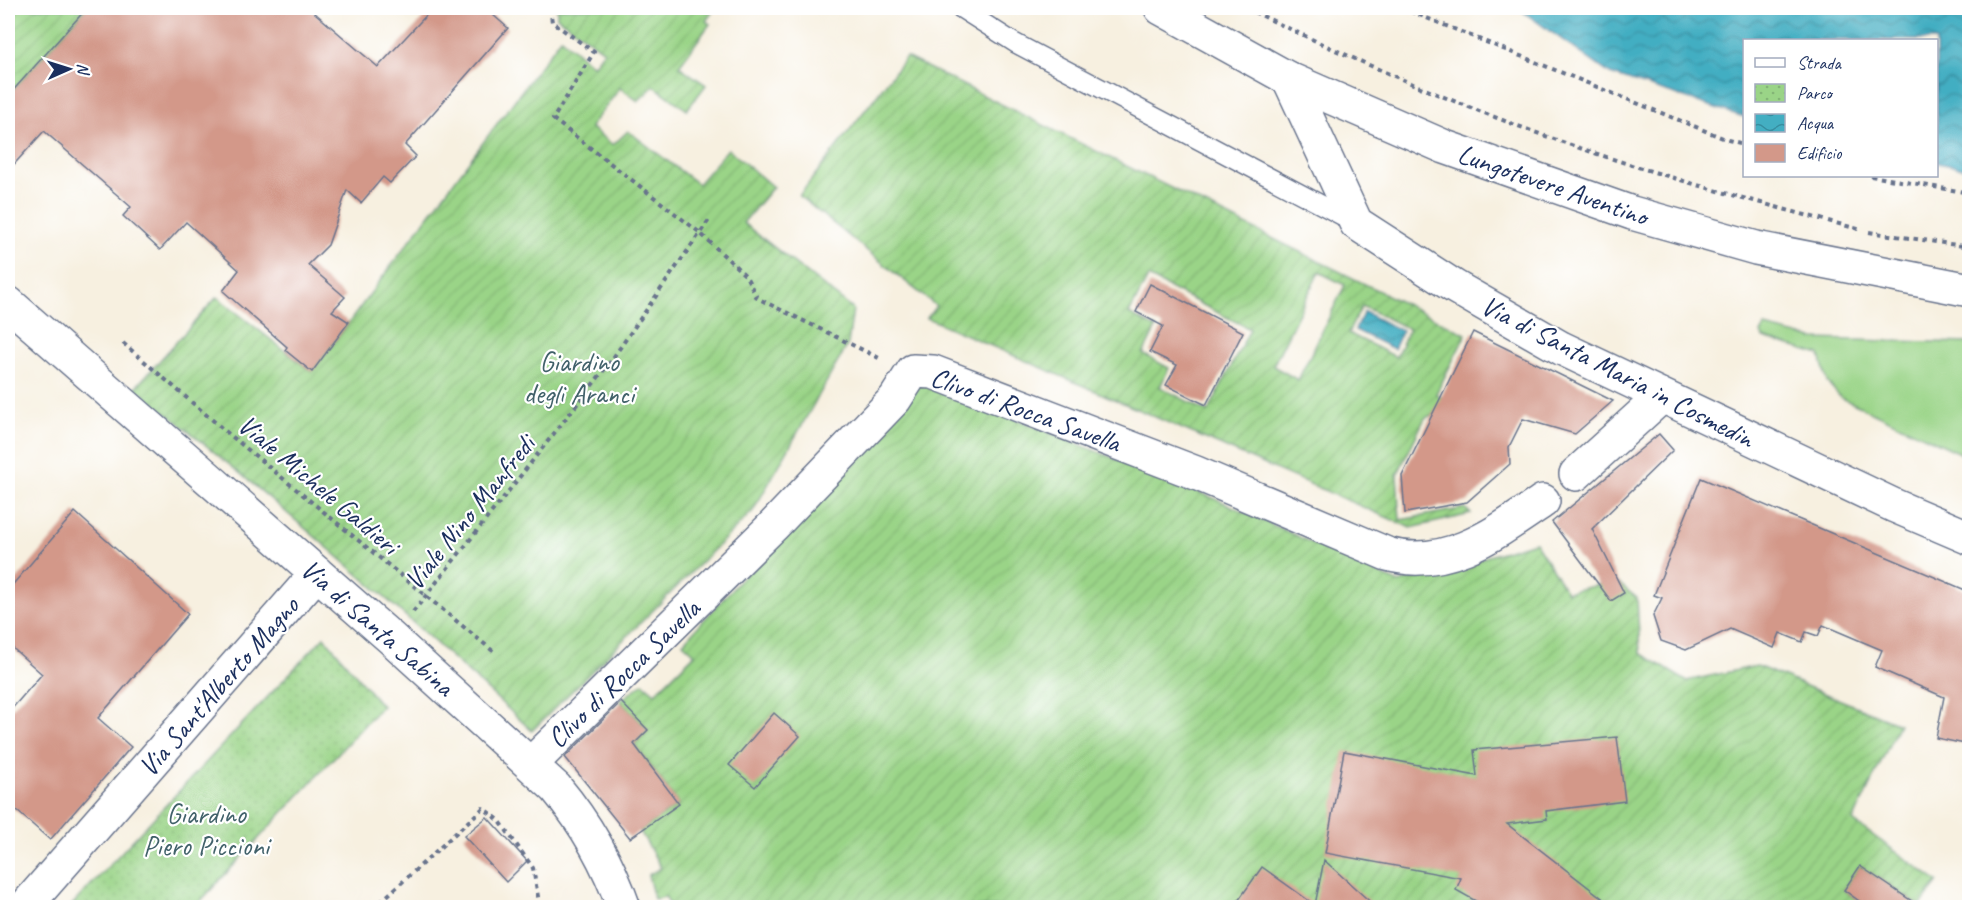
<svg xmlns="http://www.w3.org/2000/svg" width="1977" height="915" font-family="Caveat,sans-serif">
<defs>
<pattern id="park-dots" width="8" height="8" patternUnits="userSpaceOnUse" patternTransform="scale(1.5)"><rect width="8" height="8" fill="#9ad487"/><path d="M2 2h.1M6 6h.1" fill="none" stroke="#84b677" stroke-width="1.8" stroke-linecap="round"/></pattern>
<pattern id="garden-furrows" width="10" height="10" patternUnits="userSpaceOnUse" patternTransform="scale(1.5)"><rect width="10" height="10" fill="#9ad487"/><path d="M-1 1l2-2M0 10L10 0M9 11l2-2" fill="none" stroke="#84b677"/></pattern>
<pattern id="water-waves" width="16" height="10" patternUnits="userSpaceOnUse" patternTransform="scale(1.5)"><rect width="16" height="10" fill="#43aec2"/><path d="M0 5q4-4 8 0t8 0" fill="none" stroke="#378ea1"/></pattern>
</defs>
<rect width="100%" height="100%" fill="#fff"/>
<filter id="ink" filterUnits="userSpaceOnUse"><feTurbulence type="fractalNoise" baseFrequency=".0167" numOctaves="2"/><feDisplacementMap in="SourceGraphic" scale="12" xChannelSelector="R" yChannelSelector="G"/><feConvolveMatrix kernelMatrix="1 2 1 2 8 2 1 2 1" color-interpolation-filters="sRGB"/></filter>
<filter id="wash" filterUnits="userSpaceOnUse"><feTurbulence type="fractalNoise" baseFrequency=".008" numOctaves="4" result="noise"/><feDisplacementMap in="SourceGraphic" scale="24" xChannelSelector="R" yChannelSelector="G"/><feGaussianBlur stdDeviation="1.35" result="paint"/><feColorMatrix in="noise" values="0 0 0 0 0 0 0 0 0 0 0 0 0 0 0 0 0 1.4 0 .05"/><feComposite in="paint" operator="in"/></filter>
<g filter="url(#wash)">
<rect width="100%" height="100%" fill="#f7f0e0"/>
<path fill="#9ad487" stroke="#5a8272" stroke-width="1.5" d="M1765,327L1813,339L1969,343V457L1841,398L1827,382L1820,355L1763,338L1761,333Z"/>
<path fill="url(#park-dots)" stroke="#5a8272" stroke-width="1.5" d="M324,637L382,706L195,907H70Z"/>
<path fill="url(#garden-furrows)" stroke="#5a8272" stroke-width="1.5" fill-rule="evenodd" d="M8,8H87L8,96Z
M557,8H715L706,21L710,24L679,66L706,85L687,110L654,86L638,101L620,88L590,127L613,145L628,131L698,184L728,149L773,187L743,223L853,309L848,344L753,511L532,731C404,612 272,497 135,388L217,297L312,372L561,38L593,66L604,51L557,17Z
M906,57L1466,334L1436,394L1446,399L1439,412L1425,418L1397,475L1400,520L1465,508L1471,514L1411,528L927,318L936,306L799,196ZM1319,272L1345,285L1298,380L1273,366ZM1148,277L1250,329L1208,412L1160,387L1169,368L1143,354L1156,328L1129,314ZM1362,306L1409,329L1396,357L1348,333Z
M921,381L1223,502L1399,583L1535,542L1567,592L1616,581L1637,598L1640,653L1686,681L1757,666L1899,724L1853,821L1938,882L1920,906L1860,866L1844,890L1869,908L670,907L666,897L654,899L648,875L661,868L640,831L679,804L634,744L648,730L620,701L643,683L655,693L695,654L683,643Z"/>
<path fill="url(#water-waves)" stroke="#2f6e90" stroke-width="1.5" d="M1518,8H1969V169L1937,163L1936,40H1744V117L1610,74Z
M1364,312L1402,331L1394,349L1355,330Z"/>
<g id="blocks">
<path fill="#d39889" d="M87,8H309L378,67L433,8H485L508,28L405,145L416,156L390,183L383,177L361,203L347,190L328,245L308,265L345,297L332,311L349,322L312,372L285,350L287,347L223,291L239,270L186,222L160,250L123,216L131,207L44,131L8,171V96Z
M1150,284L1243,332L1206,405L1166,385L1177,365L1150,352L1163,326L1136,312Z
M1473,332L1613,401L1575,434L1523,419L1509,447L1510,464L1467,502L1405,513L1402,476Z
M1659,434L1673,450L1592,529L1624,593L1611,601L1552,522Z
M1701,478L1970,592V745L1936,738L1944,697L1875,667L1882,650L1823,625L1818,636L1806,632L1802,642L1780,633L1774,648L1730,629L1686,650L1661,641L1653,616L1662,598L1654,595Z
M75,512L188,614L98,718L131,747L50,840L8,803V713L42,674L8,644V590Z
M621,702L648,730L634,744L679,804L630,838L565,757Z
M774,713L800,736L755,787L729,765Z
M1617,737L1625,801L1546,811L1547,819L1507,824L1615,908H1488L1456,890L1461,878L1325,853L1344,751L1477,776L1474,750Z
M487,817L527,861L506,882L464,836Z
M1324,860L1377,908H1233L1262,867L1315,905Z
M1860,866L1922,908H1869L1844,890Z"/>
</g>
</g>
<g filter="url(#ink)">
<use href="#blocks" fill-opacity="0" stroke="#68738c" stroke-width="1.5"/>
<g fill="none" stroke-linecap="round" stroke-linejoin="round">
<defs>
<path id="lane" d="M960,8L1015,43L1352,221"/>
<path id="street" d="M8,303L391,638L556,788C587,825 608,862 624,908
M1576,474L1661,397
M531,764L773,526L895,399L913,371L933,372L1196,473L1387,554C1446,571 1496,533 1543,501
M24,908L317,573"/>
<path id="secondary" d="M1289,79L1356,223L1455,287L1561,348L1895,506L1970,538"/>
<path id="primary" d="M1161,8L1289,79L1445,147L1632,213L1756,248L1970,290"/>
</defs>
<use href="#lane" stroke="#68738c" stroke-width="21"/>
<use href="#street" stroke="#68738c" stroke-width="36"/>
<use href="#secondary" stroke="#68738c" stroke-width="36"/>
<use href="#primary" stroke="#68738c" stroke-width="36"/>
<path stroke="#68738c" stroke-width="4" stroke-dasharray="4.5 4.5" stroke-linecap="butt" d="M550,8L552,22L594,52L553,119L699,232L746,276L757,298L879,358
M585,8H591
M1246,8C1333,50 1422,90 1513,124C1626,167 1744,199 1862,230
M1402,8L1728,140L1744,144
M1871,176L1970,193
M1869,232L1970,247
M123,343L224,430L493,651
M413,612L608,365L709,220
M374,908L483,808L499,820L533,868L540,908
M1965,908L1970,901"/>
<use href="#lane" stroke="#fff" stroke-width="18"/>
<use href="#street" stroke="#fff" stroke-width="33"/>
<use href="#secondary" stroke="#fff" stroke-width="33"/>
<use href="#primary" stroke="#fff" stroke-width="33"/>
</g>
</g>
<g text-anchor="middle" stroke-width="4.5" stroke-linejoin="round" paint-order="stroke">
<g font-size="28" fill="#1b2f5e" stroke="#fff">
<text transform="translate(1553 184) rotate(19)" y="10">Lungotevere Aventino</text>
<text transform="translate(1618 371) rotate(27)" y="10">Via di Santa Maria in Cosmedin</text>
<text transform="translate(1026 409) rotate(20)" y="10">Clivo di Rocca Savella</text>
<text transform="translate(319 484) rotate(40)" y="10">Viale Michele Galdieri</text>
<text transform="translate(469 512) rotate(-51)" y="10">Viale Nino Manfredi</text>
<text transform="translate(378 627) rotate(41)" y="10">Via di Santa Sabina</text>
<text transform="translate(623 673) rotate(-44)" y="10">Clivo di Rocca Savella</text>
<text transform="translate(218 686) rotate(-49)" y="10">Via Sant'Alberto Magno</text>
</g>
<g font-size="28" fill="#41616a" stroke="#fff">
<text x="579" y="371">Giardino<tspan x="579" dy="32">degli Aranci</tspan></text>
<text x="206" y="823">Giardino<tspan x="206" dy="32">Piero Piccioni</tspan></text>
</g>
</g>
<rect width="1977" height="915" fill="none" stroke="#fff" stroke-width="30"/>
<rect x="1743" y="39" width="195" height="138" fill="#ffffff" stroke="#a4acbf" stroke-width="1.5"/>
<rect x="1755" y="58" width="30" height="9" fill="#ffffff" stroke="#a4acbf" stroke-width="1.5"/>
<text x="1797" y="69" font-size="18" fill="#1b2f5e">Strada</text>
<rect x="1755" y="84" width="30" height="18" fill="url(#park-dots)" stroke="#a4acbf" stroke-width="1.5"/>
<text x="1797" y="99" font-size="18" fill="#1b2f5e">Parco</text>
<rect x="1755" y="114" width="30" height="18" fill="url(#water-waves)" stroke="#a4acbf" stroke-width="1.5"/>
<text x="1797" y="129" font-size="18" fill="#1b2f5e">Acqua</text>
<rect x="1755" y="144" width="30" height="18" fill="#d39889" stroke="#a4acbf" stroke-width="1.5"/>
<text x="1797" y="159" font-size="18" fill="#1b2f5e">Edificio</text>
<g transform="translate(69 69) rotate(87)" stroke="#ffffff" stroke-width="4.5" paint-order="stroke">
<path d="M0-4.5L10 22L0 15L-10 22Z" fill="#1b2f5e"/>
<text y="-9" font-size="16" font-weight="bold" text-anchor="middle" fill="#1b2f5e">N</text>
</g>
</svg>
